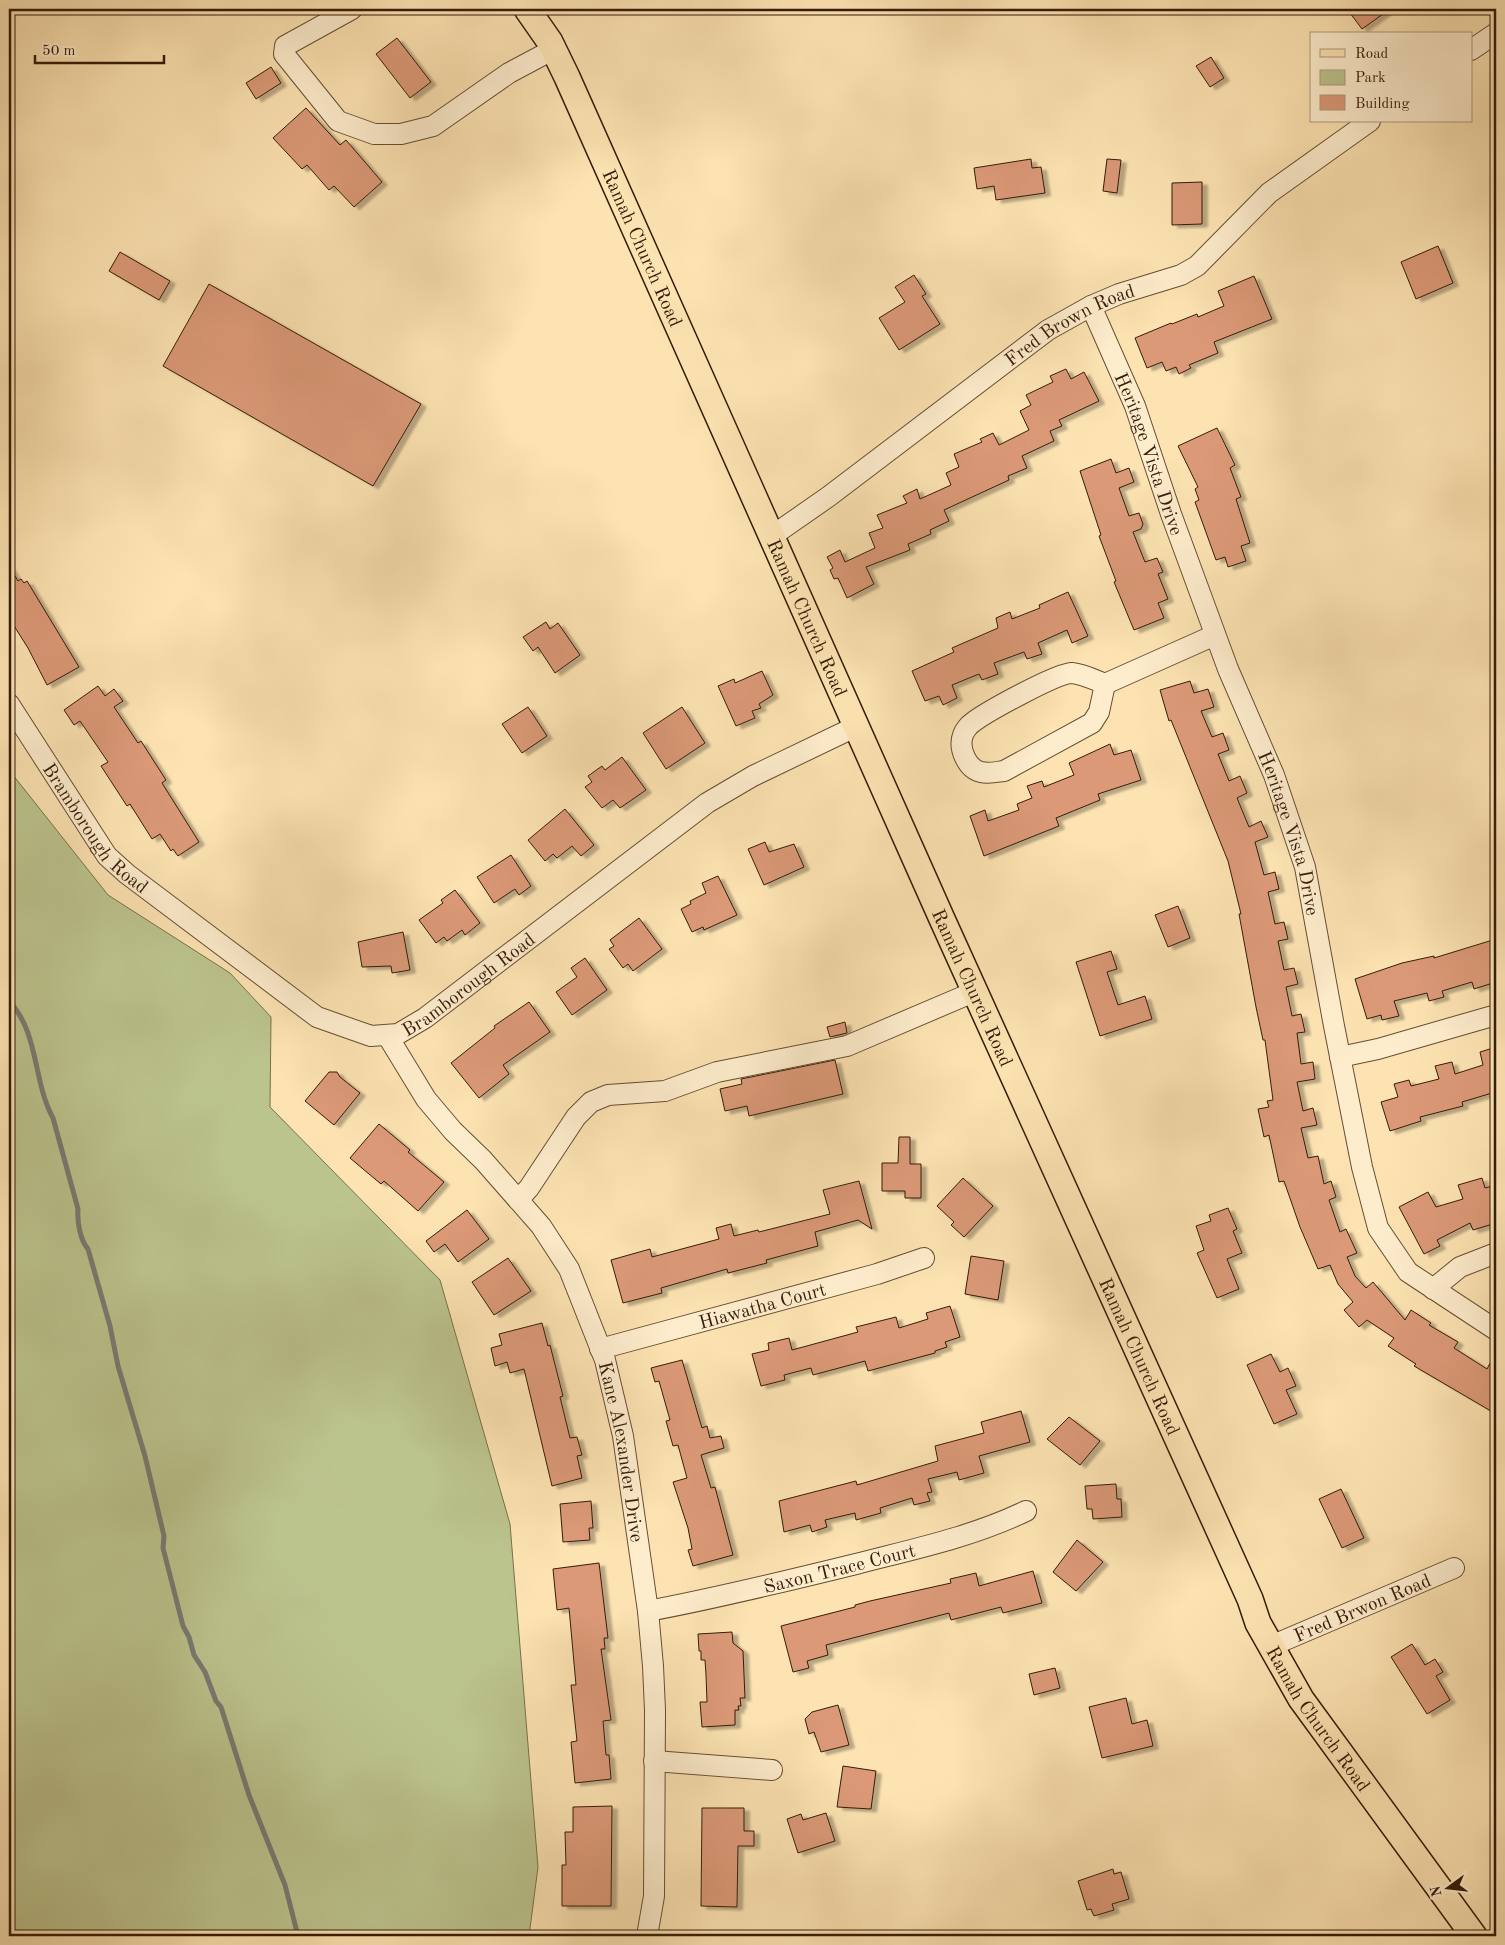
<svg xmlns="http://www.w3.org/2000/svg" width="1505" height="1945" font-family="'Old Standard TT',serif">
<defs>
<filter id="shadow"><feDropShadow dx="5.5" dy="3" stdDeviation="1" flood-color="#0004"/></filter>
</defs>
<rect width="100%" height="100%" fill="#fde3b2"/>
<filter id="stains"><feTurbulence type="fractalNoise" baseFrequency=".004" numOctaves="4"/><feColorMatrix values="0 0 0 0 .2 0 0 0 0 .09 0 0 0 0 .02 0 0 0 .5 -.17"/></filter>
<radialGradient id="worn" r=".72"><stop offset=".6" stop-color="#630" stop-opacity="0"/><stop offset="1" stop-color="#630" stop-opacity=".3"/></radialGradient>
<path fill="#bcc48e" stroke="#78704c" d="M9,770L108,895L230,973L271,1017L270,1107L440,1280L510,1524L538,1867L529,1936H9Z"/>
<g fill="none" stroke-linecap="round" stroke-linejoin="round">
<path stroke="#797b73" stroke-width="5" d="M9,1001C39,1032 33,1082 53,1118L78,1209C77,1221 80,1240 88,1249L110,1326L118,1366L145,1456L164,1536L163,1548L183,1626L189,1637L194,1655L205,1672L216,1701L221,1707L249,1795L285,1885L298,1936"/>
</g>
<path fill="#db9977" stroke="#341c09" filter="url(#shadow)" d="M1347,9H1390L1362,29Z
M397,38L431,82L410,98L376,54Z
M1211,57L1224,78L1210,87L1196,66Z
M271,67L281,83L256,99L246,83Z
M306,108L340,145L346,140L382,182L354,207L334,186L329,190L307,165L302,169L273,138Z
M1031,159L1032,168L1041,167L1045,193L996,200L994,186L977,189L974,168Z
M1107,159L1121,160L1117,193L1103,191Z
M1202,182V224L1172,225V183Z
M1438,246L1453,283L1416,299L1401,262Z
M120,252L170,281L159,300L109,271Z
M914,275L926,294L922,296L940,324L899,350L879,318L905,302L895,287Z
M1254,276L1272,319L1214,342L1218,353L1189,365L1191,368L1179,374L1176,367L1166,371L1162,362L1147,368L1135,338L1171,323L1172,324L1197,314L1198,317L1224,306L1218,291Z
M209,284L421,404L373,486L163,366Z
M1066,369L1071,379L1084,372L1099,401L1059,420L1062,426L1050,431L1054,441L1022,456L1027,468L1008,476L1009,480L944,510L949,521L930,530L931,534L908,544L910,550L866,567L874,584L847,598L838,578L834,579L830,570L833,568L827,557L840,550L845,562L875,548L869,533L883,528L877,515L907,503L903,496L917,489L920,499L951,485L946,473L959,467L954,454L982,442L980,439L993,433L999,445L1029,430L1020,411L1031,405L1026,395L1053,382L1050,376Z
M1217,428L1235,465L1230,468L1241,497L1236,499L1250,543L1241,546L1246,561L1228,567L1225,557L1216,560L1195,502L1199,500L1195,489L1198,487L1178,446Z
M1111,459L1116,473L1129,468L1134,482L1119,488L1129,516L1139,513L1143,524L1141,529L1133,532L1145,562L1157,558L1163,572L1158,574L1168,599L1158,603L1164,618L1134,630L1114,582L1116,581L1099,536L1101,535L1080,471Z
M9,566L18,581L21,579L24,583L27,581L79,667L47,685L28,648L9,618Z
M1068,592L1088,636L1072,643L1067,630L1038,643L1042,654L1027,659L1024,652L994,663L998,674L982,680L979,674L952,685L957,698L943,705L939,696L925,701L912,671L954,652L952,648L998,628L996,618L1010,612L1012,619L1040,608L1039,605Z
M546,622L550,629L558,623L580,655L555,673L538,647L533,651L523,637Z
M762,671L773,695L759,704L761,708L752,711L755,718L736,726L718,686L734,679L735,683Z
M1190,681L1194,693L1208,689L1214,707L1201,711L1212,737L1223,733L1229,750L1218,754L1229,781L1240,776L1247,793L1237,798L1249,827L1261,821L1268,837L1255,842L1264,875L1275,872L1279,889L1268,892L1275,924L1284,922L1288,939L1278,941L1284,970L1294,968L1298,984L1286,987L1292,1016L1301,1014L1305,1032L1297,1033L1301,1064L1313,1062L1315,1079L1297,1082L1303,1111L1313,1108L1317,1125L1301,1128L1308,1158L1318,1156L1324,1184L1331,1181L1336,1197L1329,1200L1340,1232L1346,1229L1357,1253L1347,1257L1355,1276L1366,1288L1373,1282L1405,1320L1411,1310L1431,1323L1429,1325L1458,1342L1454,1348L1487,1369L1496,1352V1414L1414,1366L1416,1364L1388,1346L1394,1338L1367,1320L1359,1327L1344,1310L1353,1302L1338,1284L1330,1265L1318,1269L1300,1227L1284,1181L1279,1182L1269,1135L1264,1137L1258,1109L1269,1107L1267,1101L1273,1100L1265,1040H1263L1256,1007L1239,914H1241L1228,861L1171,720L1169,721L1160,690Z
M98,686L105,696L114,689L123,701L114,707L138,743L141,741L166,780L162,783L199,842L178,856L173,849L171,851L160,834L152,839L130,804L127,806L101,766L108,762L80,721L74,725L64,710Z
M528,707L547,736L522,753L502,724Z
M682,707L705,743L666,769L643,733Z
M1110,744L1114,755L1131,750L1141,780L1098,794L1100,800L1056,818L1059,826L984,856L970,816L985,810L988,821L1019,810L1017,804L1032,798L1027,786L1042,781L1044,787L1074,775L1069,763Z
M622,757L646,790L620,808L613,800L602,808L585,787L592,782L588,776L602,766L605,770Z
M565,809L594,845L581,856L572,846L557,858L553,854L545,861L528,840Z
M765,842L769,852L794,844L804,867L764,885L748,849Z
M511,855L531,886L519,895L515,889L494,903L477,877Z
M718,876L737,915L704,930L703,927L692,932L681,909L691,904L690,901L706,893L702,883Z
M455,890L480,923L465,935L462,930L447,941L444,937L436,943L419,920L443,903L441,900Z
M1178,906L1190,938L1168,947L1155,915Z
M639,918L662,949L633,971L628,964L623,968L609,949L614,946L610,940Z
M403,932L410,970L392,973L391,966L362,967L358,942Z
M1496,939V982L1474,989L1472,982L1442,991L1444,997L1429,1001L1427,993L1394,1001L1399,1016L1382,1020L1381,1015L1367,1019L1355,979L1402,963L1434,956V958Z
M1111,951L1117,969L1107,972L1118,1005L1145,996L1152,1019L1100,1036L1076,962Z
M585,958L607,990L572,1015L556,992L577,977L571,968Z
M529,1002L550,1032L503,1065L509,1074L479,1098L451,1063L495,1028L494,1026Z
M845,1022L847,1033L830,1037L827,1027Z
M1496,1047V1095L1492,1096V1093L1462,1102L1463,1106L1420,1117L1421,1121L1390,1131L1381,1102L1398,1097L1394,1084L1409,1080L1411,1086L1439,1079L1435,1066L1452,1062L1455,1074L1483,1065L1480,1052Z
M835,1060L843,1094L749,1116L747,1106L725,1111L720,1089L742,1084L741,1079Z
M329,1072H337L340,1077L360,1093L334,1125L305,1101Z
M379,1124L410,1150L408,1152L444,1182L418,1211L384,1181L381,1184L350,1158Z
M899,1137H910V1164H921V1198H905V1191H882V1163H898Z
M963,1178L993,1206L964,1237L951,1225L954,1222L937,1206Z
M1482,1178L1485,1188L1496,1185V1223L1473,1230L1470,1223L1437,1240L1440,1246L1424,1254L1399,1207L1428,1192L1436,1207L1463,1199L1458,1185Z
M859,1181L872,1229L858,1220L815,1232L818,1246L766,1260L767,1263L728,1273L727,1269L661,1288L662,1293L623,1303L611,1260L650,1249L652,1257L719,1239L716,1228L731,1224L734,1236L758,1230L759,1232L830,1214L823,1190Z
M1228,1208L1237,1229L1233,1231L1242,1253L1227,1259L1239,1289L1217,1298L1197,1253L1204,1250L1196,1226L1211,1221L1209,1215Z
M467,1210L489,1239L458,1262L445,1244L434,1252L426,1241Z
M971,1256L1004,1261L998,1300L965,1294Z
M508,1258L531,1291L494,1315L472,1282Z
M950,1306L960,1337L945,1342L947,1347L935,1351V1353L868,1371L865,1361L813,1375L811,1368L784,1375L785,1380L761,1386L752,1354L769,1350L768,1343L789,1338L792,1350L858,1332L856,1327L896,1317L899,1328L928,1319L926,1313Z
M542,1323L548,1346L550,1345L563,1396L560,1397L570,1438L577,1437L582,1455L577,1456L582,1478L552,1486L524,1369L510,1373L507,1362L495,1366L491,1348L502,1345L499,1334Z
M1271,1354L1280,1372L1288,1368L1296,1386L1286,1390L1297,1414L1274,1424L1247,1365Z
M682,1360L702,1428L707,1426L710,1438L721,1436L724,1448L701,1455L711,1488L715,1487L733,1555L693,1566L688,1550L692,1549L688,1528L673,1482L687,1478L678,1445L673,1446L666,1421L670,1420L659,1381L655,1382L651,1368Z
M1021,1411L1030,1442L979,1456L984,1473L959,1480L957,1472L928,1479L932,1492L927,1493L930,1501L914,1505L912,1498L880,1508L881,1513L856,1520L855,1513L825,1520L827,1527L812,1532L810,1525L784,1532L779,1501L856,1481L857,1485L938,1461L935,1446L984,1433L981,1422Z
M1069,1417L1100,1441L1080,1465L1047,1439Z
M1116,1484L1117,1499H1121L1122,1517L1093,1519L1092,1509H1087L1085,1486Z
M1341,1489L1364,1538L1342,1548L1319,1499Z
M591,1501L593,1528H589L590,1540L563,1542L560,1504Z
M1077,1540L1103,1562L1076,1591L1053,1572Z
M599,1563L608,1638H604L605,1649H601L611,1720L603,1721L606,1755H609L611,1779L575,1783L571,1742L577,1741L571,1685H576L569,1608L557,1610L553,1569Z
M1033,1571L1042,1603L1003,1613L1001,1607L951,1620L949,1613L826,1645L828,1655L807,1661L809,1668L793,1672L781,1626L855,1607V1605L870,1601L951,1583L950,1579L976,1573L979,1586Z
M732,1632L733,1643L743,1651L745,1698H740L741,1706H738L739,1710H735V1725L702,1727L700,1702H707L706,1675L705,1660H701V1651H699L698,1634Z
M1412,1644L1425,1665L1435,1659L1443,1672L1436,1676L1450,1700L1427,1714L1391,1657Z
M1055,1668L1060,1688L1034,1695L1029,1674Z
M1126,1698L1132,1724L1147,1720L1153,1746L1102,1758L1089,1707Z
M838,1705L849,1745L821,1752L814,1732L809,1734L805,1719L812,1712Z
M843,1766L876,1771L871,1809L837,1807Z
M612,1806L611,1906H562V1865H566L565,1832H573V1807Z
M702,1808H744V1831H754V1846H738L737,1907L701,1906Z
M826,1813L835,1841L798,1853L787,1819L801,1814L803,1820Z
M1113,1869L1114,1874L1121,1872L1129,1899L1112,1904L1114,1910L1094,1916L1091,1909L1087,1910L1078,1881Z"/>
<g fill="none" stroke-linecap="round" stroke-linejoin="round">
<defs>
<g id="minor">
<path d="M352,9L285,46L284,54L338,121L374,134H401L433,126L509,73L554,49"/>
<path d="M1471,50L1496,33"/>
<path id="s1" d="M1091,306L1135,406L1171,514L1228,669L1274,775L1305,867L1334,1026L1362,1167L1378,1228L1408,1272L1496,1330"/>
<path id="s2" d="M772,536L828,497L1048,330L1091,306L1119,294L1181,275L1197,266L1269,193L1370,121"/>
<path d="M1105,684L1099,712L1092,723L1004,771C996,772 989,774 981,772C967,769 958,748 963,735C964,731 969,725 972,723C986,712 1057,673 1072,673C1083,674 1095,680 1105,684L1215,635"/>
<path id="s3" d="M9,704L107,856L127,874L317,1017L371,1036L398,1034L425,1018L707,803L753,776L857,726"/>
<path id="s4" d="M387,1035L426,1099L453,1131L483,1160L541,1226L569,1269L605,1360L623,1436L648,1611L653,1666L655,1710L654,1896L647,1936"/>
<path d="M1340,1057L1378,1049L1496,1015"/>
<path d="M518,1200L529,1188L576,1117L591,1102L608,1095L665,1091L717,1072L847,1046L976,991"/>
<path d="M1433,1289L1460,1267L1496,1253"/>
<path id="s5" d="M600,1349L877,1274L924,1258"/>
<path id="s6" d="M648,1611C718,1598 787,1581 856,1564C914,1549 972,1537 1026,1511"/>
<path id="s7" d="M1271,1646L1454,1568"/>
<path d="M654,1761L772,1770"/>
</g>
<g id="major">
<path id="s8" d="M527,9L550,42L567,77L942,919L1250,1599L1258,1623L1301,1699L1474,1936"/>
</g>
</defs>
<use href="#minor" stroke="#664e33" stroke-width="22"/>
<use href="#major" stroke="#341c09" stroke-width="28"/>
<use href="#minor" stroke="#feedcd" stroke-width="20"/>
<use href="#major" stroke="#fde3b2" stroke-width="25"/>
</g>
<g text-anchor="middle" stroke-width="4.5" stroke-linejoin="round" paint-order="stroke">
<g font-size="19" fill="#341c09" stroke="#feedcd">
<text dy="7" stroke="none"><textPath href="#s8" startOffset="266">Ramah Church Road</textPath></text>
<text dy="7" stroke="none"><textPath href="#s2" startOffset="366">Fred Brown Road</textPath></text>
<text dy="7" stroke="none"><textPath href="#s1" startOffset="159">Heritage Vista Drive</textPath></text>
<text dy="7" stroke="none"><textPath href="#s8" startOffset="671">Ramah Church Road</textPath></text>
<text dy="7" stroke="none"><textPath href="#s3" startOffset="152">Bramborough Road</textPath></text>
<text dy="7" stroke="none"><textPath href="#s1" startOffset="564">Heritage Vista Drive</textPath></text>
<text dy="7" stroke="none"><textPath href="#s3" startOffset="616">Bramborough Road</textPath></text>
<text dy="7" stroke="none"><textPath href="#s8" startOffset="1076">Ramah Church Road</textPath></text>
<text dy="7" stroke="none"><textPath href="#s5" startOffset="168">Hiawatha Court</textPath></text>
<text dy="7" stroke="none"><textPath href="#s8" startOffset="1481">Ramah Church Road</textPath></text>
<text dy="7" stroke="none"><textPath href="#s4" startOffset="489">Kane Alexander Drive</textPath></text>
<text dy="7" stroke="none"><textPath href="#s6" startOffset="196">Saxon Trace Court</textPath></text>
<text dy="7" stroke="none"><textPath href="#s7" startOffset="99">Fred Brwon Road</textPath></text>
<text dy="7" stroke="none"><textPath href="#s8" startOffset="1886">Ramah Church Road</textPath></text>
</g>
</g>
<rect width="1505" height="1945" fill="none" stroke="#fde3b2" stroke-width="30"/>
<rect x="10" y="10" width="1485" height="1925" fill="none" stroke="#341c09" stroke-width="2.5"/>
<rect x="15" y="15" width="1475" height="1915" fill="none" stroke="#341c09"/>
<rect x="1310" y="32" width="162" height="90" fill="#feedcd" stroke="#ad997f"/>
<rect x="1320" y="49" width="25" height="8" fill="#fde3b2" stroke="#ad997f"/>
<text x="1355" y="58" font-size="15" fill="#341c09">Road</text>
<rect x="1320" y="70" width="25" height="15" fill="#bcc48e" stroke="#ad997f"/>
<text x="1355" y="82" font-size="15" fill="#341c09">Park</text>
<rect x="1320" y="95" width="25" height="15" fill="#db9977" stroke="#ad997f"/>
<text x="1355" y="108" font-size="15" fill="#341c09">Building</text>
<g transform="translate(1448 1888) rotate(255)" stroke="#feedcd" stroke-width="4" paint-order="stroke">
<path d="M0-4L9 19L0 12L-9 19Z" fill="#341c09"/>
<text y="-8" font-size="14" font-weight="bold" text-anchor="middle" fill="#341c09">N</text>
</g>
<path d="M35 55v8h129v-8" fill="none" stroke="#341c09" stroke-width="2.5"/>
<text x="42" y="55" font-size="15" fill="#341c09" stroke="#feedcd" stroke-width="4" paint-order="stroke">50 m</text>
<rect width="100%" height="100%" filter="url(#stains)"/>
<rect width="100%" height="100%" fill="url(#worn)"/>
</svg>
